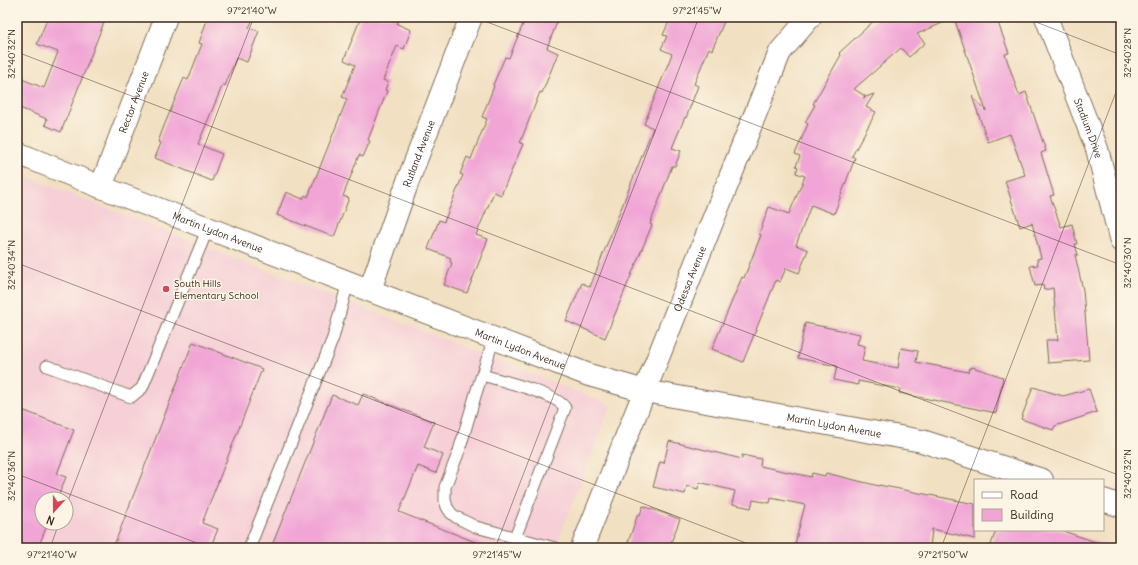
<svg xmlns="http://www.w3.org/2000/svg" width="1138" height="565" font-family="Delius,sans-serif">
<rect width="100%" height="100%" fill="#fcf5e5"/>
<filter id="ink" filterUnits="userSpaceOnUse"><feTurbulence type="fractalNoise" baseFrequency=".025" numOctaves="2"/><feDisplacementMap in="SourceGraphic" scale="8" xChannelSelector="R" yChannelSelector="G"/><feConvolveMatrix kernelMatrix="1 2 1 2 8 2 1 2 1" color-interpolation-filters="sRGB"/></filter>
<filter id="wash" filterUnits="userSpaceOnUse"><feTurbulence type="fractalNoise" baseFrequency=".012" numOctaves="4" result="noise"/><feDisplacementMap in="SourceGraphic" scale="16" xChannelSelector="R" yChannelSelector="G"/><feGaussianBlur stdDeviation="0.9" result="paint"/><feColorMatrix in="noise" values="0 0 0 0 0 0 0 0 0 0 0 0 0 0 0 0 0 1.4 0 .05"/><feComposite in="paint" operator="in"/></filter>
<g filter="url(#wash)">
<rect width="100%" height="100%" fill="#f2e0c2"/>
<path fill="#f6cfd7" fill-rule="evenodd" d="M17,173L611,405L555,548H17ZM42,499H66V523H42Z"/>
<g id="blocks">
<path fill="#f1a5d6" d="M48,17H106L61,132L45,125L47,119L17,107V77L44,88L58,52L37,44Z
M208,17H254L249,28L259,31L247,62L236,58L225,86L223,84L198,144L222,154L212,181L155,158L161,143L158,142L164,126L184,78L188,80L202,44L199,43Z
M361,17H400L397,24L411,30L404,49L397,46L383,80L388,82L385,90L387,91L368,140L370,141L363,157L359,155L343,196L349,198L334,237L277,215L286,192L303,199L305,195L308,197L347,99L342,97L355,65L344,60Z
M526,17H559L547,48L558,53L542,93L540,92L520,143L523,144L501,195L494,192L476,235L488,239L467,293L444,285L452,263L450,262L451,258L428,249L439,220L444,222L463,175L460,174L467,157L471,159L487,119L482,117L494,86L493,85L505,57L509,58Z
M671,17H726L712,50L709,48L694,84L698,86L686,118L685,117L672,148L681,151L675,166H672L650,224L652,225L605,338L566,321L582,283L590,287L653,128L644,124L672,54L661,49L667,36L663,35Z
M878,17H996L1009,53L1005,54L1019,95L1026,92L1046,151L1041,153L1054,195L1050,196L1061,227L1072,224L1077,244H1075L1078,255H1075L1083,290L1089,360L1048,363L1046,340H1058L1053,288L1044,290L1043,285L1035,286L1030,266L1038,265L1037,259L1041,258L1032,223L1020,227L1005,181L1025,175L1010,134L988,142L972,96L986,111L954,18L917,34L925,43L909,57L901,48L854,89L865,96L863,98L874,94L866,107L876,112L852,156L855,158L834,214L811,205L796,245L808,250L799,273L786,268L780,282L776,280L743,362L712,349L742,277L744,278L761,235L759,234L769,207L789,214L805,176L796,173L798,167L796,166L800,156L795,154L808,124L805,122L815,105L813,104L841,55L839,53Z
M805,323L860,334L857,344L865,346L862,361L898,368L901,348L918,351L916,362L968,372L969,368L971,369L972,367L1003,377L996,413L899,393L900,389L858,381V385L834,380L837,366L798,358Z
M193,342L262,369L202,523L218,529L210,548H113Z
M1033,387L1063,396L1089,389L1097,412L1055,426L1053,430L1021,419Z
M363,394L434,422L424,447L443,455L436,473L418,466L399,512L488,547L487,548H271L332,395L358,405Z
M17,408L74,430L57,474L66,477L57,499H42V523H48L38,548H17Z
M669,441L742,459V455L761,459L760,466L811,477L812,473L825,476L826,473L879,486V485L975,504V539L932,529L930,548H794L805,505L771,498L770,503L753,500L751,508L732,504L735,491L699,482L698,489L687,486L685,494L653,487L660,462L664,463Z
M643,506L680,519L669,548H626L638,514L640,515Z
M996,530H1060L1105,545L1104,548H990Z"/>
</g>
</g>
<g filter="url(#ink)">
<use href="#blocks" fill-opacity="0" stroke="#7b6a57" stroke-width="1"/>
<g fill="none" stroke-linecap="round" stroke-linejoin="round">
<defs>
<path id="service" d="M494,338L476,393L459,451L445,487V500L447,507L451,513L456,517L476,527L555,548
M47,366L131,397L142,388L208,228
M482,375C499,380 558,394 565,408L515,538
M249,548L333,338L348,282"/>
<g id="minor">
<path id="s1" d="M1046,17L1097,149L1121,241"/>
<path id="s2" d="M17,153L101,187L589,375L645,391L922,441L1042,480"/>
<path id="s3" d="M101,187L166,17"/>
<path id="s4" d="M370,290L409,178L471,17"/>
<path d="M1103,500L1121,506"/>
<path id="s5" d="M582,548L780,52L810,17"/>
</g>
</defs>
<use href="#service" stroke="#7b6a57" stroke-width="13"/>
<use href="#minor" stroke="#7b6a57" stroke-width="24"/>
<use href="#service" stroke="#fff" stroke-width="11"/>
<use href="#minor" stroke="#fff" stroke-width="22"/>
</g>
</g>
<path fill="none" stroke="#3b2a1e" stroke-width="1" stroke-opacity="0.45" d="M474,17L1121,265M1023,17L1121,55M17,52L1121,476M17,263L759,548M17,474L210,548M66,506L254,17M50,548L59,523M495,548L699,17M941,548L1121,79"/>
<circle fill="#d1495b" stroke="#fcf5e5" stroke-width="1.5" cx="166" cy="289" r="4"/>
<g text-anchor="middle" stroke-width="3" stroke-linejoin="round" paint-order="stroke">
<g font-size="10" fill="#3b2a1e" stroke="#fcf5e5">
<text dy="4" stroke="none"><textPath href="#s3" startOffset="91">Rector Avenue</textPath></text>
<text dy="4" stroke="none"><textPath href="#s1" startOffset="119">Stadium Drive</textPath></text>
<text dy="4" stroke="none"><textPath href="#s4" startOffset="145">Rutland Avenue</textPath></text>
<text dy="4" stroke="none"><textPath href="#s2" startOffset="216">Martin Lydon Avenue</textPath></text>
<text dy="4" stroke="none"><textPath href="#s5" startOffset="290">Odessa Avenue</textPath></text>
<text dy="4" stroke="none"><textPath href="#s2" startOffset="540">Martin Lydon Avenue</textPath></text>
<text dy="4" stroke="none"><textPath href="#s2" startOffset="864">Martin Lydon Avenue</textPath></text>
</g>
<g font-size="10" fill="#3b2a1e" stroke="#fcf5e5" text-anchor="start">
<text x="174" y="287">South Hills<tspan x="174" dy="12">Elementary School</tspan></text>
</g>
</g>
<rect width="1138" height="565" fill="none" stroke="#fcf5e5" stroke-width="44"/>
<rect x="974" y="479" width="130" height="52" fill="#fcf5e5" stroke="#afa495"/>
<rect x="982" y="492" width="20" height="6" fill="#ffffff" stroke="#afa495"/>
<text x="1010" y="499" font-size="12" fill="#3b2a1e">Road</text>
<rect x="982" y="509" width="20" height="12" fill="#f1a5d6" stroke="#afa495"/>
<text x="1010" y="519" font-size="12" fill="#3b2a1e">Building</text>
<g transform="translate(54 511) rotate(201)"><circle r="19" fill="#fcf5e5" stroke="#afa495"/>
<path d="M0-3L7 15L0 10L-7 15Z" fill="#d1495b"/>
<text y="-6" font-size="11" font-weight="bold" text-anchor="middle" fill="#3b2a1e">N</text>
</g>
<rect x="22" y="22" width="1094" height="521" fill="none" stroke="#3b2a1e" stroke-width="1.5"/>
<g font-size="10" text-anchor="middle" fill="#3b2a1e">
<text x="252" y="14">97°21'40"W</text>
<text x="697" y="14">97°21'45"W</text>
<text transform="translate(1127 53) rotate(-90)" y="4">32°40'28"N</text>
<text transform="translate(11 54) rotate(-90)" y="4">32°40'32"N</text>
<text transform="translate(1127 263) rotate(-90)" y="4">32°40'30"N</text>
<text transform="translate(11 265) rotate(-90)" y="4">32°40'34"N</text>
<text transform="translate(1127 474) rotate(-90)" y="4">32°40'32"N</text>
<text transform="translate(11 476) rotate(-90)" y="4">32°40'36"N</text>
<text x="52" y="558">97°21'40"W</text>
<text x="497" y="558">97°21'45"W</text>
<text x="943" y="558">97°21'50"W</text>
</g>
</svg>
